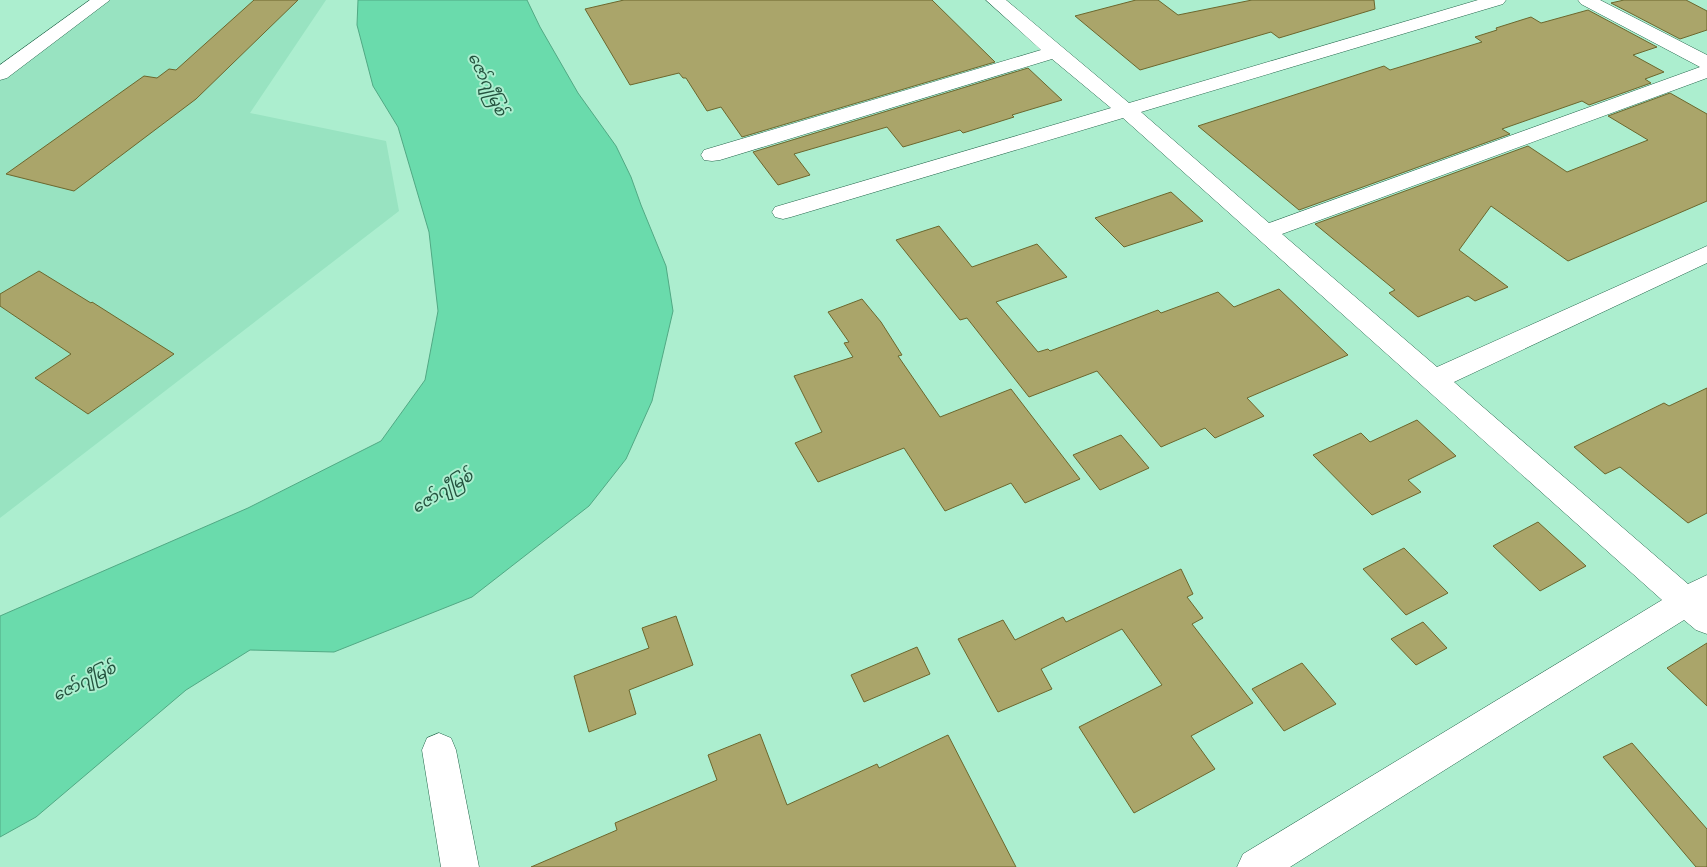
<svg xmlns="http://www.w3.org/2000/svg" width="1707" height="867" font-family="Figtree,'Noto Sans Myanmar',sans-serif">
<rect width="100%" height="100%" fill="#aceecf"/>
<path fill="#98e3c1" d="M110,0H326L250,113L386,141L399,211L0,518V67Z"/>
<path fill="#6adbac" stroke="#51a984" d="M358,0H527L540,27L578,93L616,146L631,177L641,205L666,266L673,311L652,401L626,459L589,506L472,597L334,652L250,650L186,690L36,817L0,837V616L248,508L381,441L425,380L438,311L429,232L398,127L373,86L357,25Z"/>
<path fill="#aaa56a" stroke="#6c672d" d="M254,0H298L196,99L74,191L6,174L144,76L157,78L169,69L176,70Z
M624,0H932L995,62L742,137L721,107L707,111L686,78H683L679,73L630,85L585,9Z
M1136,0H1158L1178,15L1252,0H1374L1375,9L1279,38L1271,32L1140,70L1075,16Z
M1624,0H1686L1707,11V30L1680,39L1611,3Z
M1588,10L1657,47L1633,55L1664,72L1645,79L1651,83L1589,105L1582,101L1502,129L1510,134L1299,210L1198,126L1384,66L1390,70L1482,42L1475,37L1497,30L1496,28L1531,17L1541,23Z
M1028,68L1062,100L1012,115L1014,117L963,133L960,130L903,147L887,127L794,154L810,175L778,185L753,152Z
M1670,93L1707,114V201L1568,261L1491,206L1459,250L1508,287L1475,301L1468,296L1418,317L1389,293L1395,290L1315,224L1528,146L1567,172L1648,140L1608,116Z
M1171,192L1203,221L1124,247L1095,218Z
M939,226L972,267L1037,244L1067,277L996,302L1038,352L1048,349L1050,351L1158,310L1161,313L1218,292L1234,307L1279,289L1348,355L1247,398L1264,416L1215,438L1205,428L1161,447L1097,371L1029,397L967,318L960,320L896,240Z
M39,271L91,303L92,302L174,354L88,414L35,378L71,354L0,306V294Z
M862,299L881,322L902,355L898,356L940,417L1011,389L1080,479L1025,503L1011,483L945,511L904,448L818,482L795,443L822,432L794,376L853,357L844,343L849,342L828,312Z
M1707,388V513L1688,523L1620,467L1605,474L1574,447L1664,403L1669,406Z
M1417,420L1456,456L1408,480L1421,492L1372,515L1313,455L1361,433L1370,442Z
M1121,435L1149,468L1100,490L1073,455Z
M1538,522L1586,566L1540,591L1493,546Z
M1404,548L1448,593L1406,615L1363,569Z
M1181,569L1193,594L1187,597L1203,618L1192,624L1253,703L1191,736L1215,769L1134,813L1079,727L1162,685L1122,629L1041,669L1052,689L998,712L958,639L1003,620L1015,640L1063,617L1066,622Z
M676,616L693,665L629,690L636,714L589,732L574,676L649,648L642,628Z
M1423,622L1447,648L1416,665L1391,639Z
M1707,643V706L1667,668Z
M917,647L930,674L864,702L851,675Z
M1302,663L1336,704L1284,731L1252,689Z
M760,734L787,805L877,764L879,768L948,735L1016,867H531L617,830L615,823L717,780L708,755Z
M1632,743L1707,829V867H1696L1603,757Z"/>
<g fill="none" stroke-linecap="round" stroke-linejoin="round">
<defs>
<path id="minor" d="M90,0H110L7,78L0,80V65Z
M986,0H1006L1129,103L1478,0H1506L1503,4L1141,112L1269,223L1700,67L1581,4L1578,0H1600L1707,55V78L1282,234L1437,367L1707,246V263L1454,382L1688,584L1707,575V634L1696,630L1684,620L1290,867H1237L1243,854L1662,600L1123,118L791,217L783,219L775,217L772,212L775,207L1111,108L1052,59L720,160L712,161L704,160L701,155L704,150L1041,50Z
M439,733L451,738L456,750L479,867H441L422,750L427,738Z"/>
</defs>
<use href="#minor" stroke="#26674d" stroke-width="1"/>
<use href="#minor" fill="#fff" fill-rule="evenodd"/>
</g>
<g text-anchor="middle" stroke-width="4" stroke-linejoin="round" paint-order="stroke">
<g font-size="16" font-style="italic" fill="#24533f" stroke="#aceecf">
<text transform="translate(488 84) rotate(64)" y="6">ဇော်ဂျီမြစ်</text>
<text transform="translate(442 491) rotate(-31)" y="6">ဇော်ဂျီမြစ်</text>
<text transform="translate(84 681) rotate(-26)" y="6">ဇော်ဂျီမြစ်</text>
</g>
</g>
</svg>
